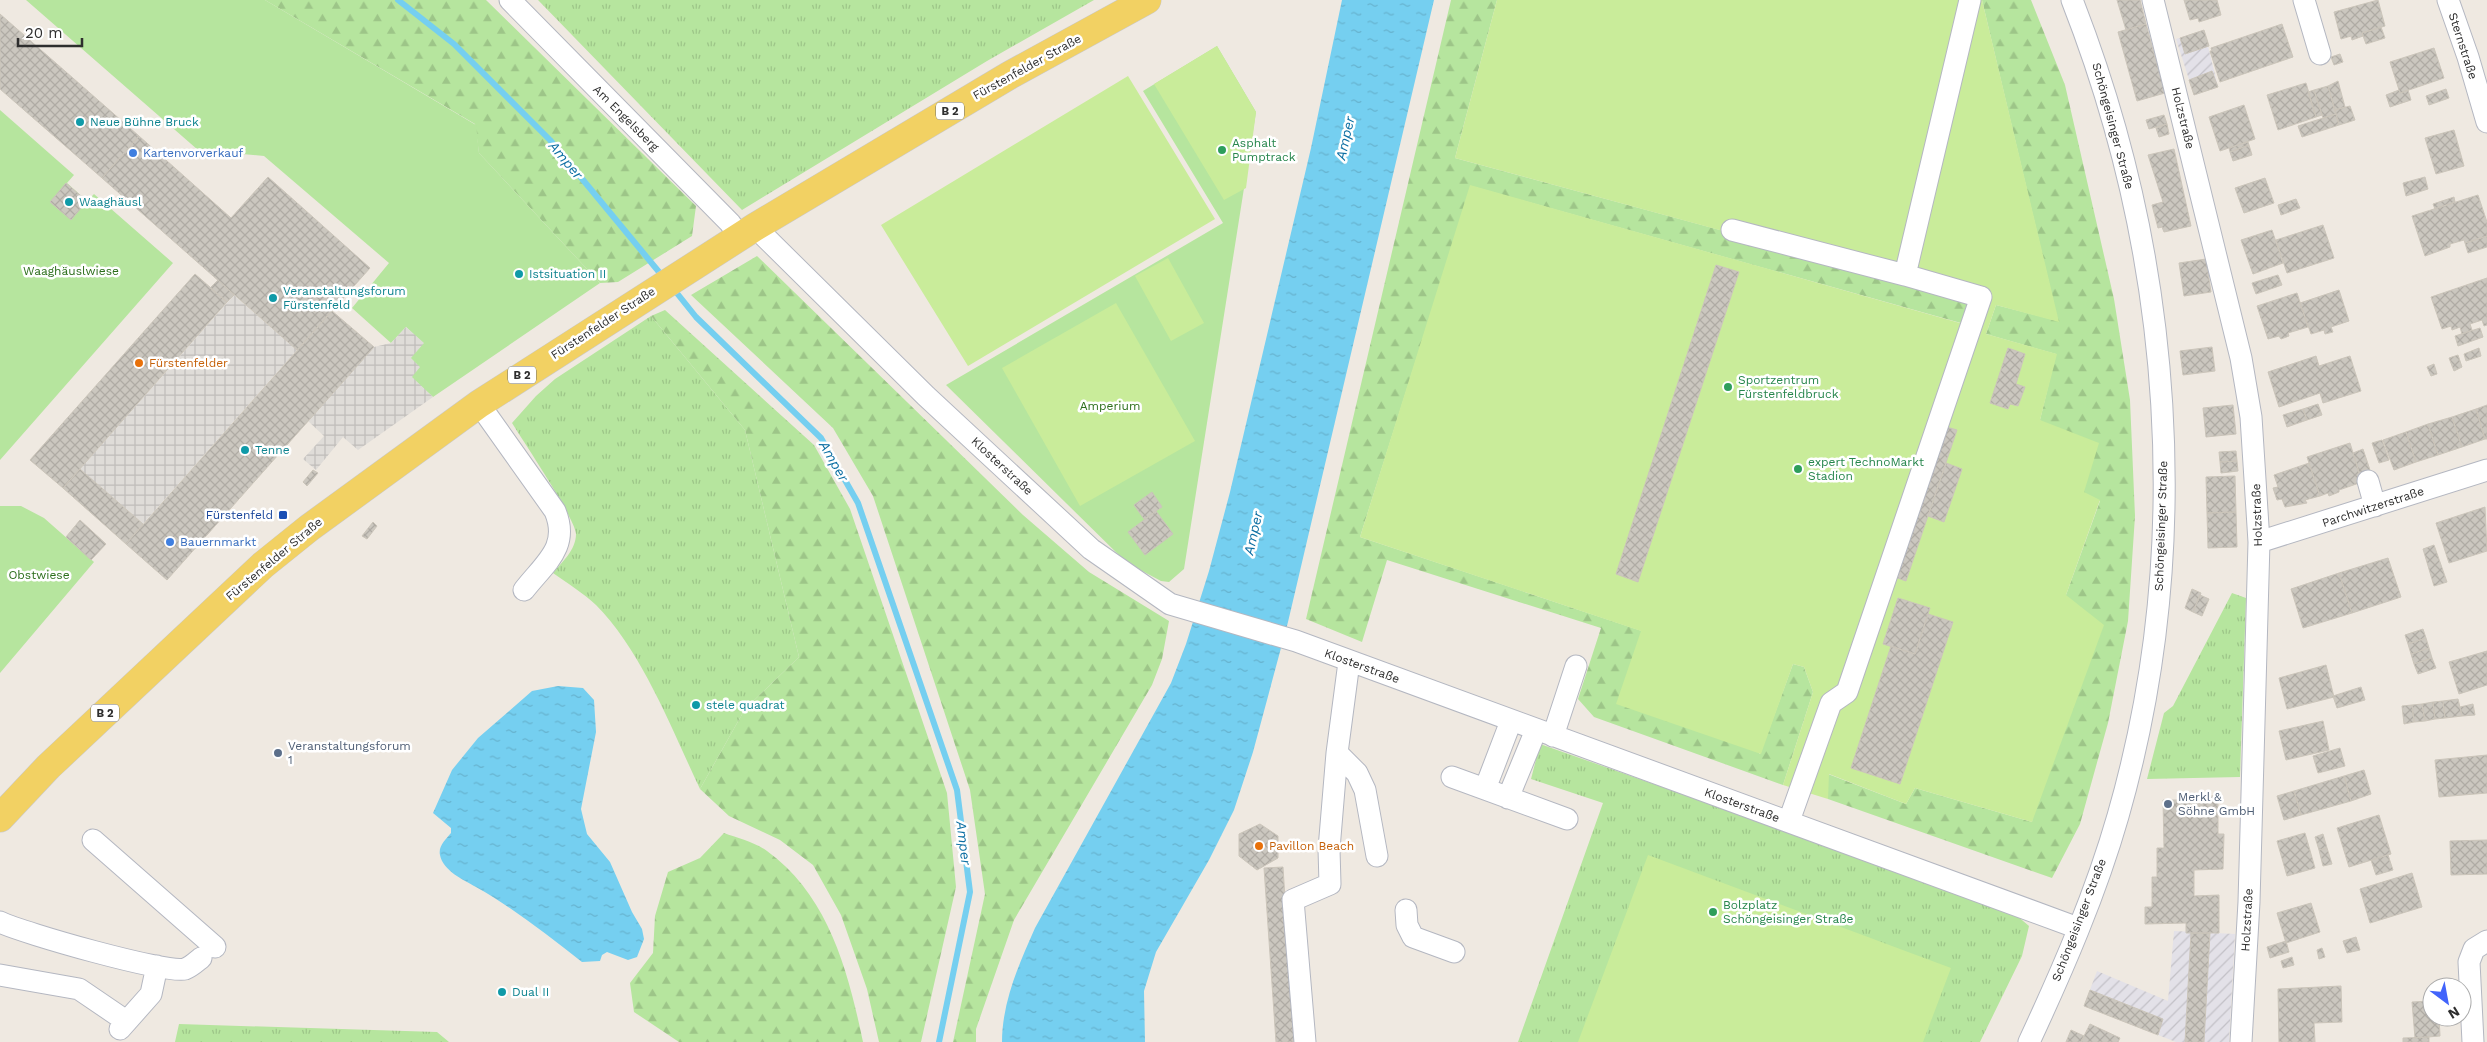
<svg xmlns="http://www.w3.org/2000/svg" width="2487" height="1042" font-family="'Work Sans',sans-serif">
<defs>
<pattern id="industrial-furrows" width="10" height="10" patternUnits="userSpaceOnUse" patternTransform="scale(1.25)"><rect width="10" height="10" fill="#e3e1e8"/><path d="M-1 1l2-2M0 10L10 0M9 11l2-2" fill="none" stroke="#c3c1c7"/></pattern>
<pattern id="grass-tufts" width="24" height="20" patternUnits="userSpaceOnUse" patternTransform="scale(1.25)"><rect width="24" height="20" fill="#b6e59e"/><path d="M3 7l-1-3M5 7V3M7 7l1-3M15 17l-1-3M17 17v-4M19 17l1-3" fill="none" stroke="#9dc588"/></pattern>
<pattern id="forest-firs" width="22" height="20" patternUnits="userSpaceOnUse" patternTransform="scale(1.25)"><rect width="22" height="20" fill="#b6e59e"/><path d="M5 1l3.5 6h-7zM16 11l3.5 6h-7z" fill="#9dc588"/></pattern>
<pattern id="plaza-grid" width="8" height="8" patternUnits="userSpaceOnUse" patternTransform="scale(1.25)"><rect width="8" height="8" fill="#dfdcd8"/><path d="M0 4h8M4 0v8" fill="none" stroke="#c0bdba"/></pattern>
<pattern id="water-ripples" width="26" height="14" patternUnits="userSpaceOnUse" patternTransform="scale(1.25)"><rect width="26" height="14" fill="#75cff0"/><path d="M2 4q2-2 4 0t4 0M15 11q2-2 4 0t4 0" fill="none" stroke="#66b2ce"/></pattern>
<pattern id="building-cross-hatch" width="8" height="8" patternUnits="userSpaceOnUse" patternTransform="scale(1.25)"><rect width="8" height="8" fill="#cbc7bf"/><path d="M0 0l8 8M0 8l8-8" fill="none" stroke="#afaba4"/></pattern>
</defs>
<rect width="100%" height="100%" fill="#efe9e1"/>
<path fill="url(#industrial-furrows)" d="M2204,30L2218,87L2194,95L2176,39Z
M2174,931L2235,934L2229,1042H2176L2084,1006L2097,971L2168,1001Z"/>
<path fill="url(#grass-tufts)" d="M538,0H1094L987,61L742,210Z
M651,316L745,430L799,657L745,709L700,789C672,730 642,651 596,605C583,593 567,583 553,573C562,562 576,550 576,534C575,518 523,441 512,423L536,396L555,379Z
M2232,593L2246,598L2240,777L2147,779L2164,713L2173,706Z
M1540,744L2009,909L2029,926L2022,956L1980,1042H1518L1603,803L1531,779Z
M179,1024L437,1032L449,1042H175Z"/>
<path fill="url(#forest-firs)" d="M265,0H486L696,206L692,236L618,282L600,283L479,153L475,124Z
M1451,0H1497L1455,158L1978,300L1968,325L1471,186L1360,537L1642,631L1760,754L1793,664L1804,667L1813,692L1783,785L1594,717L1578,699L1601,628L1387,560L1362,642L1306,619Z
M1982,0H2031L2065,85L2114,299L2130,400L2135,516L2128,621L2108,723L2080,824L2052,878L1828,799V774L1906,804L1915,788L2032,822L2066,595L2100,501L2083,494L2040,420L2056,354L1986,334L1996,305L2058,321Z
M757,256L1023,515L1089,572L1169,621L1162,659L1152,685L1014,920L976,1029V1042H953L985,894L970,790L873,496L833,428L691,295Z
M665,310L814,445L850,509L947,793L956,887L921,1042H879L867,989L841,915L813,865L780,840L729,816L700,789L745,709L799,657L745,430L651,316Z
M724,833C737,838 755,842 767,851C829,896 848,971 863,1042H679L634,1012L630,983L653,953L655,916L668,872L700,858Z"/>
<path fill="#b6e59e" d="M26,0H265L476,125L479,153L600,283L433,397L411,377L410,358L423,343L406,327L391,343L352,308L389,263L264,156L198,150Z
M1217,46L1256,112L1184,569L1169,582L1161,581L1127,563L946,385L1223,223L1143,91Z
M0,110L74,175L67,183L87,201L94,194L173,263L0,460Z
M0,506H21L44,518L94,562L0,673Z"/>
<path fill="#c9ec9a" d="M1497,0H1982L2059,322L1996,305L1986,334L2057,354L2040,420L2099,443L2084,492L2100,500L2066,595L2104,625L2032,822L1915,788L1906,804L1829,774L1828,799L1783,785L1813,692L1804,667L1793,664L1761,754L1616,704L1641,631L1360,537L1470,185L1967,325L1977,300L1455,158Z
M1217,46L1256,112L1246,188L1224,200L1154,84Z
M1128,76L1215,219L968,366L881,225Z
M1168,258L1204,323L1171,341L1135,276Z
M1116,303L1195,441L1080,506L1002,368Z
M1648,855L1951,968L1923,1042H1578Z"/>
<path fill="url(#plaza-grid)" d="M234,295L297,350L143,524L80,469Z
M406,327L424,343L411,358L420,367L412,377L433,397L358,450L343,437L316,470L303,459L324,436L308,421L374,347L391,343Z"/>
<path fill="url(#water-ripples)" d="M1342,0H1434L1288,622L1253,752L1234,810L1209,860L1156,952L1144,991L1145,1042H1002C1002,1002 1019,964 1035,928L1171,683L1186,644L1209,571L1230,492L1311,148Z
M558,686L583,688L594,700L596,732L581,809L587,834L610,862L632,912L642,929L644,939L637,957L628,960L607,952L602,955L600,961L582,962C547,935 515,909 476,887C464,880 443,871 440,855C438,846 446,839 451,833V828L433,813L452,770L478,738L532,691Z"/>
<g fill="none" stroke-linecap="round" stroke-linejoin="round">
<path stroke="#75cff0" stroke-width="6" d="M398,0L454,44L550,140L664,278
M672,287L696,317L821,438L858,503L957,790L970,892L939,1042"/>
</g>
<path fill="url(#building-cross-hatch)" stroke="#cbc5ba" d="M2117,0H2140L2146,24L2126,30Z
M2184,0H2217L2221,15L2199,22L2198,18L2190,20Z
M2378,0L2385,26L2362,33L2363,36L2352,40L2351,36L2341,39L2334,12Z
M0,14L139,136L102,178L0,89Z
M2146,24L2165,93L2137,101L2118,32Z
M2282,24L2293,57L2220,82L2210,51H2212L2211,48Z
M2381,27L2385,38L2366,44L2362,33Z
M2204,30L2209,46L2185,54L2180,38Z
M2434,48L2444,78L2400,93L2390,62Z
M2340,54L2343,62L2334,65L2331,57Z
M2212,71L2218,87L2194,95L2189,80Z
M2338,81L2345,107L2335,110L2328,86Z
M2306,83L2316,117L2278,130L2267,95Z
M2328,86L2336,114L2323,118L2314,90Z
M2446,89L2449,98L2429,105L2426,96Z
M2314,90L2322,115L2316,117L2308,92Z
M2399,90L2400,93L2408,90L2411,100L2390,107L2386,95Z
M2244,105L2255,139L2220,151L2209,117Z
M2350,106L2355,120L2339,125L2335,110Z
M2336,114L2339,125L2302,137L2298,126Z
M2164,115L2167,124L2149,129L2146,120Z
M2167,124L2169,134L2159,137L2156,128Z
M2454,130L2464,166L2436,174L2425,138Z
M139,136L231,218L268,177L370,268L297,350L102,178Z
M2248,142L2249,145L2230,152L2229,148Z
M2249,145L2252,155L2233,161L2230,152Z
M2174,149L2191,226L2164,232L2162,227L2158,228L2152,205L2163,202L2148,155Z
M2425,177L2428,189L2406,196L2403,183Z
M2265,178L2274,203L2244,213L2235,188Z
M66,183L87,201L71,220L50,202Z
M2478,195L2487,222V236L2465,243L2464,240L2450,244V247L2425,256L2412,216Z
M2454,197L2455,202L2435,209L2433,204Z
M2296,199L2300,208L2281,215L2278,205Z
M2323,225L2334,258L2287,273L2276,240Z
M2272,230L2283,263L2253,274L2241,240Z
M2487,236V247L2468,253L2465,243Z
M2206,259L2211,292L2184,296L2179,263Z
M1716,265L1739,272L1638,582L1616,574Z
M195,274L227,302L63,488L30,460Z
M2278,275L2282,285L2256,294L2252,283Z
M2487,278V325L2484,326L2482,320L2470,324L2472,330L2462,334L2460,327L2452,330L2451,326L2442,329L2431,297Z
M218,280L234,295L227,302L210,288Z
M2339,290L2349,321L2331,327L2333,332L2325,334L2324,330L2311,334L2300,303Z
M2297,293L2308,327L2288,333L2289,336L2281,339L2279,336L2268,339L2257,306Z
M332,311L374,347L167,580L126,544Z
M2480,328L2483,337L2458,346L2455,336Z
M2212,347L2215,371L2183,375L2180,351Z
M2008,348L2025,354L2016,384L2025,387L2018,406L2010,404L2008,409L1990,403Z
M2479,348L2481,356L2466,361L2464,354Z
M2458,355L2462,367L2454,371L2449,358Z
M2316,356L2319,366L2350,356L2361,391L2323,403L2320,393L2279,407L2268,372Z
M2434,364L2437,374L2431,376L2427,367Z
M2318,404L2322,415L2307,420L2303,409Z
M2233,405L2236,434L2206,437L2203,408Z
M2487,405V439H2485L2476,409Z
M2303,409L2307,420L2287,427L2283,415Z
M2476,409L2485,439L2462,447L2452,417Z
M2452,417L2462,447L2438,455L2428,424Z
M2428,424L2438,455L2416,462L2406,432Z
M1940,425L1957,430L1906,581L1889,575Z
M2406,432L2416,462L2394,470L2383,440Z
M2382,440L2389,460L2379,463L2372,443Z
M2350,443L2362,482L2339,490V492L2329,496L2328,493L2320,496L2307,457Z
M2363,449L2373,479L2362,482L2353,453Z
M2236,451L2237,461L2220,462L2219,452Z
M2237,461L2238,471L2221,473L2220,462Z
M1946,463L1962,469L1944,522L1928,516Z
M2309,463L2320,496L2305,500L2307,503L2285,507L2282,499L2277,500L2273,488L2278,487L2274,475Z
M80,469L143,524L126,544L63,488Z
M313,470L318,473L307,486L303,482Z
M2235,476L2236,512L2207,513L2206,477Z
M1152,492L1162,507L1144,519L1134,505Z
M2485,507L2487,551L2449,563L2436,523Z
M1156,511L1173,534L1145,555L1128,532Z
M2236,512L2237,547L2208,548L2207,513Z
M80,520L106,544L91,560L66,537Z
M373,522L377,526L367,539L362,536Z
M2434,545L2447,582L2434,586L2423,549Z
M2388,558L2401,597L2352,613L2339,573Z
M2339,573L2352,613L2303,628L2291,589Z
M2192,589L2201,593L2193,612L2185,608Z
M2200,595L2209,599L2202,616L2193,612Z
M1898,598L1930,608L1915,654L1883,644Z
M1928,614L1953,622L1900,784L1851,768L1891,646L1915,654Z
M2423,629L2426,638L2408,644L2405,635Z
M2426,638L2429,648L2411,654L2408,644Z
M2429,648L2432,658L2414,664L2411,654Z
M2487,651V685L2459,694L2449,662Z
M2432,658L2436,668L2418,674L2414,664Z
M2326,665L2334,697L2287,709L2279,678Z
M2361,687L2365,700L2337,708L2333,696Z
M2458,699L2462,716L2445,718L2443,701Z
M2443,701L2445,718L2435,719L2433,702Z
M2433,702L2435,719L2425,721L2422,704Z
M2422,704L2425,721L2414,722L2412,705Z
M2473,704L2475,715L2462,716L2460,707Z
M2412,705L2414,722L2404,724L2402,706Z
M2323,721L2329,750L2286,760L2279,731Z
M2340,748L2345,766L2318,773L2313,756Z
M2487,755V793L2439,797L2435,760Z
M2364,770L2371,794L2351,801L2344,776Z
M2344,776L2351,801L2301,815L2294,791Z
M2294,791L2301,815L2284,820L2277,796Z
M2194,796H2218V834H2224L2223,869L2194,870V896L2219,895V933H2186V923L2145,924V907H2152V877H2157V848H2164L2163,800H2195Z
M2379,815L2391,854L2349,867L2337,828Z
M1260,824L1278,836V858L1257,870L1239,856V834Z
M2305,833L2315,868L2287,876L2277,841Z
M2323,834L2327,848L2319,850L2315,837Z
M2487,840V874L2451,875L2450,841Z
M2327,848L2332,864L2323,866L2319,850Z
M2388,855L2393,870L2376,875L2371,860Z
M1283,867L1294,1042H1276L1264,868Z
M2412,873L2422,907L2370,923L2360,889Z
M2311,903L2320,932L2286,943L2277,913Z
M2191,933H2210L2204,1042H2185Z
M2356,937L2360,950L2347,953L2343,941Z
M2286,941L2289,952L2270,958L2267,947Z
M2322,948L2325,957L2319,959L2317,950Z
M2292,957L2294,965L2283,968L2281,961Z
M2341,986L2342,1022L2314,1023L2315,1042H2279L2278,989Z
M2090,990L2163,1019L2158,1035L2084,1006Z
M2432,1001V1017H2439L2440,1036L2415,1038L2412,1002Z
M2090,1024L2120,1038L2118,1042H2081Z
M2071,1030L2084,1036L2081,1042H2066Z
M2429,1037V1042H2403V1038Z"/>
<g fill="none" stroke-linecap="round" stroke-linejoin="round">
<defs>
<path id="minor" d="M510,0L730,223L740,237
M2153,0L2241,358L2251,417L2259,542L2249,902L2241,1042
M2304,0L2320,54
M2448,0L2468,57L2487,122
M755,227L926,396L1091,549L1170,604L1296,641L2078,928
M1732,230L1905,275
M479,404L555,511C570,547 545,563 524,590
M2368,481L2375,506
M2259,542L2487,470
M1553,736L1576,666
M1337,753L1349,662
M1452,777L1567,819
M1485,789L1511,721
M1508,798L1536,730
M1789,821L1831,703L1847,692L1981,297L1905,275L1970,0
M93,840L215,947
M1406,910L1407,925L1413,937L1454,952
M0,922C23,933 166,974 185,969C191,967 196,962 201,958
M0,975L79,989L126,1021
M120,1029L151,994L157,966
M1305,1042L1293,900L1330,884L1329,849L1337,753L1357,773L1365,790L1377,856
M2029,1042C2063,969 2096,893 2118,816C2195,548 2173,258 2072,0
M2473,1042L2469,962L2474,949L2487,941"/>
<path id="major" d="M0,818L48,767L263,565L309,528L479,404L755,227L1010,75L1147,0"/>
</defs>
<use href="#minor" stroke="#b4b7c1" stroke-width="23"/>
<use href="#major" stroke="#c9c9c9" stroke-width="29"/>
<use href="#minor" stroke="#fff" stroke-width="21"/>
<use href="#major" stroke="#f2d163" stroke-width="28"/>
</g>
<g fill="#0f9aa8" stroke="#fff" stroke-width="2">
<circle cx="80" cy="122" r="5"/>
<circle cx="69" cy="202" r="5"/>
<circle cx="519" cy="274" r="5"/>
<circle cx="273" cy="298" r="5"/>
<circle cx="245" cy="450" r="5"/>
<circle cx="696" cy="705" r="5"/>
<circle cx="502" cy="992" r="5"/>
</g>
<g fill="#2e9e5b" stroke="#fff" stroke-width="2">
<circle cx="1222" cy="150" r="5"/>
<circle cx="1728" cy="387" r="5"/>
<circle cx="1798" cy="469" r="5"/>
<circle cx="1713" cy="912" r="5"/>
</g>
<g fill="#3f7fe0" stroke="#fff" stroke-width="2">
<circle cx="133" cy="153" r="5"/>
<circle cx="170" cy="542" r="5"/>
</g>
<g fill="#e8710a" stroke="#fff" stroke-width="2">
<circle cx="139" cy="363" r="5"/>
<circle cx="1259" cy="846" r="5"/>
</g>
<rect fill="#1a4fb4" stroke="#fff" stroke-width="2" x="278" y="510" width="10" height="10" rx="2.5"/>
<g fill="#5c6f8a" stroke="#fff" stroke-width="2">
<circle cx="278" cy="753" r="5"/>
<circle cx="2168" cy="804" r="5"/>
</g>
<g text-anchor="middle" stroke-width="5" stroke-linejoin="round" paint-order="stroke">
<g fill="#fff" stroke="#6d6d6d" stroke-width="1">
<rect x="936" y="102.5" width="28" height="17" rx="4"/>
<rect x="508" y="366.5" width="28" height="17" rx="4"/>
<rect x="91" y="704.5" width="28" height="17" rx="4"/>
</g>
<g font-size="11" font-weight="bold" fill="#2e2e2e">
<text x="950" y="115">B 2</text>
<text x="522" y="379">B 2</text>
<text x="105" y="717">B 2</text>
</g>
<g font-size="12" fill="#2e2e2e" stroke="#fff">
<text transform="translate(2463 46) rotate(72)" y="4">Sternstraße</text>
<text transform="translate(1027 67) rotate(-29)" y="4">Fürstenfelder Straße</text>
<text transform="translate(626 118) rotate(45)" y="4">Am Engelsberg</text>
<text transform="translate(2183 118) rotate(76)" y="4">Holzstraße</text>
<text transform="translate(2113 126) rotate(75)" y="4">Schöngeisinger Straße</text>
<text transform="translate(603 323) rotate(-33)" y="4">Fürstenfelder Straße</text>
<text transform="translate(1002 466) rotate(43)" y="4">Klosterstraße</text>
<text transform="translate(2373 507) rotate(-18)" y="4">Parchwitzerstraße</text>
<text transform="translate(2257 515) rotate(-92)" y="4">Holzstraße</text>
<text transform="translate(2161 526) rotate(-88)" y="4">Schöngeisinger Straße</text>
<text transform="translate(274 559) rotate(-40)" y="4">Fürstenfelder Straße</text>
<text transform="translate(1362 666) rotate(20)" y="4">Klosterstraße</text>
<text transform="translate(1742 805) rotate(20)" y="4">Klosterstraße</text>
<text transform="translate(2079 920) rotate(-69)" y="4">Schöngeisinger Straße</text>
<text transform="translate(2247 920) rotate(-87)" y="4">Holzstraße</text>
</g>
<g font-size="12" fill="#0d838f" stroke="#fff" text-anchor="start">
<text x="90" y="126">Neue Bühne Bruck</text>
<text x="79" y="206">Waaghäusl</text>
<text x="529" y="278">Istsituation II</text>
<text x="283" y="295">Veranstaltungsforum<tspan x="283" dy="14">Fürstenfeld</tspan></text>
<text x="255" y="454">Tenne</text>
<text x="706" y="709">stele quadrat</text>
<text x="512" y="996">Dual II</text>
</g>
<g font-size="12" fill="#27864d" stroke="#fff" text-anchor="start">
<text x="1232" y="147">Asphalt<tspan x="1232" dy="14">Pumptrack</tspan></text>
<text x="1738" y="384">Sportzentrum<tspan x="1738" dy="14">Fürstenfeldbruck</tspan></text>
<text x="1808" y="466">expert TechnoMarkt<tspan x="1808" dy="14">Stadion</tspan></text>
<text x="1723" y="909">Bolzplatz<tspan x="1723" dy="14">Schöngeisinger Straße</tspan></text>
</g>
<g font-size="12" fill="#366cbe" stroke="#fff" text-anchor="start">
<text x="143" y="157">Kartenvorverkauf</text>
<text x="180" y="546">Bauernmarkt</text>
</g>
<g font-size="12" fill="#2c6e1b" stroke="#fff">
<text x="71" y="275">Waaghäuslwiese</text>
<text x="1110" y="410">Amperium</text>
<text x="39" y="579">Obstwiese</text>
</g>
<g font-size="12" fill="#c56008" stroke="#fff" text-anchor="start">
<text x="149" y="367">Fürstenfelder</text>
<text x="1269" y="850">Pavillon Beach</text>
</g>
<g font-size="12" fill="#164399" stroke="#fff" text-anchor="end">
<text x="273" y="519">Fürstenfeld</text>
</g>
<g font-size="12" fill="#4e5e75" stroke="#fff" text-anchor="start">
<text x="288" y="750">Veranstaltungsforum<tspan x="288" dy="14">1</tspan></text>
<text x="2178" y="801">Merkl &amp;<tspan x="2178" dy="14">Söhne GmbH</tspan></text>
</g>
<g font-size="14" font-style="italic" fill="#0d6fa3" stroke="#fff">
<text transform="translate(1345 138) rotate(-77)" y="5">Amper</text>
<text transform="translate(566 160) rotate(50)" y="5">Amper</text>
<text transform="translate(834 461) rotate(60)" y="5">Amper</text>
<text transform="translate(1253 533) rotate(-77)" y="5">Amper</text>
<text transform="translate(964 843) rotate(83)" y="5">Amper</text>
</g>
</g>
<g transform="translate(2447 1002) rotate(148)"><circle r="24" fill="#ffffff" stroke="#ababab"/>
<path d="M0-4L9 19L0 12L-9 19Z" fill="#4264fb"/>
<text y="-8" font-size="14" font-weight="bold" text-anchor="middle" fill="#2e2e2e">N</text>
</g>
<path d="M18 38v8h64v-8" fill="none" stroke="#2e2e2e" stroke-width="2.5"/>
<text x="25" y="38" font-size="15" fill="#2e2e2e" stroke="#ffffff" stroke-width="4" paint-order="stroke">20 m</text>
</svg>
